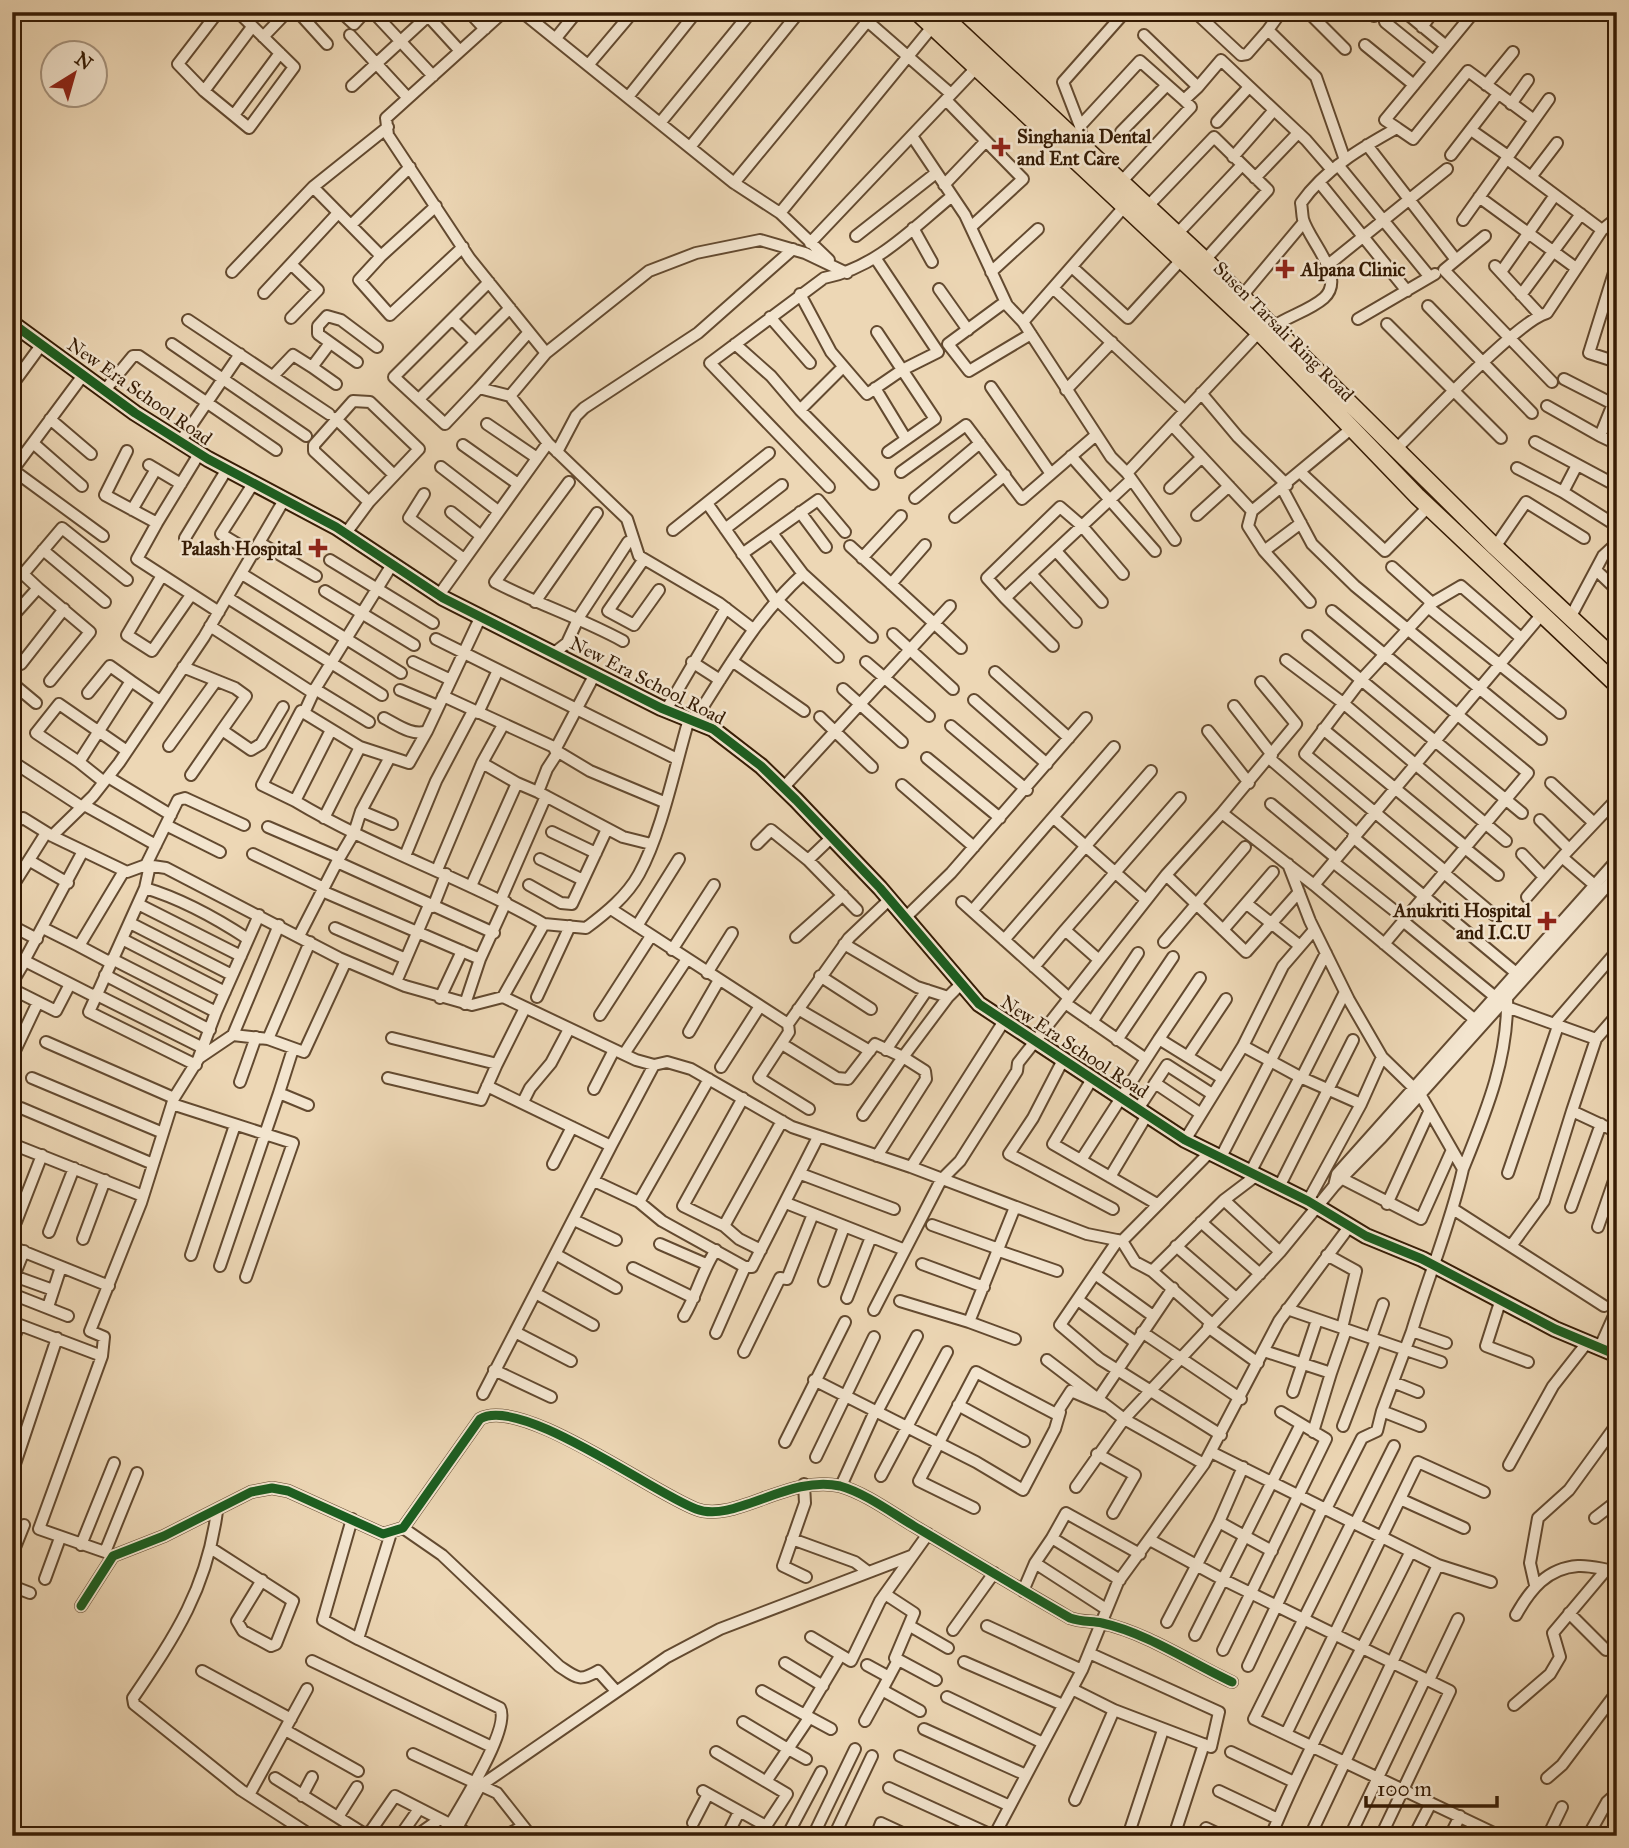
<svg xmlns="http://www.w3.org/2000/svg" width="1629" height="1848" font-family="'IM FELL Great Primer',serif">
<rect width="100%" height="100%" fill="#edd7b5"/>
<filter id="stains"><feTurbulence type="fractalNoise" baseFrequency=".00286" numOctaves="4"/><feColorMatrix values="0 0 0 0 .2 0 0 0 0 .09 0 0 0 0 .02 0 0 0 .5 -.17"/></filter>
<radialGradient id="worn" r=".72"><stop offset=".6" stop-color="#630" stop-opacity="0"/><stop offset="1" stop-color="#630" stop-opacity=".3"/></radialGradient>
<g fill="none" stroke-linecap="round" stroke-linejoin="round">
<defs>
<path id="street" d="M218,12L178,64L204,91L249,128L294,67L238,12
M298,12L327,44
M341,12L354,24L365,12
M373,12L433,76
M469,12L485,29
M498,12L500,15L386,118L388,135L470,259L546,353L510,396L548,443L627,519L639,556L719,603L753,629
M522,12L734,183L875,12
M857,12L951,94
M1195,12L1241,55L1247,54L1268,30
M1281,12L1268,30L1316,77L1345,160
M1308,12L1345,49
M1370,12L1374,16
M1405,12L1446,46
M428,16L460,51
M1385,22L1433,61
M1422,27L1433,12
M350,35L408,98
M1144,35L1198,87L1221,60L1306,140L1332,170
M263,37L287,12
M556,38L577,12
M1365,45L1414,85
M589,64L633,12
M1486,85L1513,52
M352,86L428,16L424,12
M204,91L252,27
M628,97L696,12
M946,100L1023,179L971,227
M1511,104L1528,80
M234,115L280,53
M1217,122L1249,87
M660,123L751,12
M1080,126L1140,61L1184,100
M388,127L313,187L381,256L436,206
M1397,128L1385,120L1474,12
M1471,130L1508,156
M1121,132L1167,85
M912,136L965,215L1007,305L1023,322L1111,457L1127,473L1175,540
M1082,144L1080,126L1063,82L1125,12
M1367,145L1453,256
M690,147L799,12
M1451,155L1498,94
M1233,157L1274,110
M1338,165L1429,276
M1531,177L1557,143
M1255,178L1298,133
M1122,181L1191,107L1184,100L1198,87
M1319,182L1407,291
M734,183L780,213L829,260
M944,185L986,141
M1479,197L1576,268
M1148,206L1214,137L1268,190L1205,260
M780,213L932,27
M1463,220L1549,99
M351,225L410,167
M913,228L932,262
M1602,230L1617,218
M1177,234L1242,165
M856,236L936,173
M1485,236L1444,270L1552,382
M810,243L976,68
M381,256L359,280L390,315L463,247
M1617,263L1589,353L1617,362
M291,264L318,290L291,318
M1328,265L1447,169
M1495,266L1540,315
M1072,267L1128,318L1181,260
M232,272L313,187
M991,272L1038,229
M1501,272L1555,195
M489,282L394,377L445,424L479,388L510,396
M1053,288L1185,411
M939,289L968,330
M264,293L338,213
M800,294L831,352L867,394L902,370L938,352L876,259
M1521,295L1581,214
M1242,296L1304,222
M1005,302L948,344L969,371L1031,334
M1428,306L1532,413
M770,317L810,363
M452,319L475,342
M1358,319L1435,274
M188,320L329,414
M1023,322L1124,207
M1387,324L1501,438
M1267,331C1284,317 1308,312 1324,298C1347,277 1309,241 1303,219C1302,214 1302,208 1301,203C1325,169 1361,148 1397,128L1413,139L1468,71L1534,120
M877,332L935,419L888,452
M172,344L306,436
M735,344L771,376L800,410L842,368
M546,353L649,271L696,253L760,240L805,253L847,273
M357,362L318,334V326L327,316L341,320L377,347
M312,367L336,384
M273,376L293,355L312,367L330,343
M1564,379L1613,404L1617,396
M12,385L42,344
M991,387L1051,474
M479,388L529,332
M875,388L906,439
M105,390L133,356H139L276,450
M1066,390L1112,342
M1201,393L1238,437L1287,485
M419,399L510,308
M1613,404L1600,436L1617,444
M1547,406L1600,436
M800,410L873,484
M335,418L394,475
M50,419L91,454
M487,424L537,458
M1172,425L1252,511
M180,442L240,354
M1535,442L1617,486
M33,443L82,486
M463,445L518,484
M1395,450C1424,422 1517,321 1547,313L1602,230L1507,159
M127,451L105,495L157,523L199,454
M557,452L576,416L584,408L698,333L793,249
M1071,456L1155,551
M149,465L181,484
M1577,465L1563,492L1617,526
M441,467L498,511
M1517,468L1563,492
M13,470L103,536
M12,471L84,374
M901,472L966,425L1022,499L1096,435
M1300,472L1385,551L1428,507
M1127,473L1259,332
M569,482L495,582C537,604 581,618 623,641
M253,484L221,534L254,554
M829,487L710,363L824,278C876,268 912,229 952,196
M1170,488L1202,457
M1282,488L1312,544L1355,586L1541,739
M424,494L409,518L464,559
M915,498L980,443
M707,503L775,600
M132,510L156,469
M451,512L481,536
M800,512L826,547
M1197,515L1229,486
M955,517L1005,475
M157,523L137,559L219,612
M725,529L782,485
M673,530L769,453
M346,533L369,502L419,449L370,402L353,401L314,445V451L369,502
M772,533L803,574L872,637
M185,538L227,469
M260,543L316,576
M850,546L961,648
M1495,547L1526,502L1584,538
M43,550L105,602
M1056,551L1102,602
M1264,551L1301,523
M742,554L818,500L845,532
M862,558L901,516
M644,559L608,611L634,625L659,590
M330,560L433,623
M1392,567L1432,603
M1596,570L1617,590
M242,574L401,673
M1031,574L1076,622
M161,577L127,635L152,651L191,595
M891,584L925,545
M38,588L90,632L50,681
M325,591L414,645
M439,595L548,443
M228,598L382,695
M1005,598L987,578L1060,507L1082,526L1123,574
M776,599L838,657
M535,602L597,513
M1310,602L1264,551L1248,526L1252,511L1352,428
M1428,607L1560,713
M1332,611L1528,773L1384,944
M12,617L38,588L23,574L62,528L127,580
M1570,618L1603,556L1617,543
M210,626L310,691L315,689L393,563
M893,634L953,689
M1308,636L1522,813
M436,639L677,759
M1053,646L1005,598L1131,480
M554,653L567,643L579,617L628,542
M12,660L21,664L64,609
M1286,660L1343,703L1506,841
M732,661L804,711
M413,662L451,680
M692,662L720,680
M866,662L929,716
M183,667L235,688L246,696L222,730L251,750L261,744L283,707
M995,672L1069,738
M595,674L555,750L590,771L664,802
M1261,682L1296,724L1222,813L1314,885
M12,683L36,703
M843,689L902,742
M400,690L438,706
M88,693L110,666L131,681
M443,696L556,748
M974,700L1047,764
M1234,706L1272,755
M666,710L726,608
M304,713L315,689L369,722
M478,713L498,670
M820,717L872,767
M384,718C396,724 413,737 427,731L481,616
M694,721C727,669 757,616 803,574
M951,726L1027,790
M1323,729L1466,847
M331,730L295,801L262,785L301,711L360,747L409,763L427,731
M1208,731L1249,783
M169,746L216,681
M558,752L547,769L538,792L623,837L651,844
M927,758L1000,818
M1269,758L1356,833
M13,762L82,807
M79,762L36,733L59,704L127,751
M482,763L503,725
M191,775L222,730
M108,777L171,815
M104,782L79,762L131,681L160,701
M1551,783L1594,823
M902,785L974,847
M783,788L950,606
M295,801C375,849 464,878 544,924
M1271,804L1336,858
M84,805L156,845
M361,811L390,757
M1222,813L1166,875L1246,952L1299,892
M324,818L360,747
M1054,818L1146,900
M1540,820L1569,849
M12,824L23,818L52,836L127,872L146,865L166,868L339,958L405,986L472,1005L503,997L544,924L586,928C606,913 627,896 639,874C662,832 675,766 689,719
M166,825L220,852
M268,827L338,857
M552,832L596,853
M52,836L93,796L119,763L204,637L284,500
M1353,837L1515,972
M757,844L771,830L808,860L832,837
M1465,848L1498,875
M253,854L324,888
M1522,854L1544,877
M405,856L436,781L473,711
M540,859L583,880
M808,860L857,910
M30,861L68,883
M337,862L354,833L361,811L392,824
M1333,862L1405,919
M1288,864L1310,921L1349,1000L1382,1057L1420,1094L1463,1169C1451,1223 1428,1277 1412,1331L1446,1343
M146,865L178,800L185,798L244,825
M150,865L145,888L89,1012L196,1065
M437,870L482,763L517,783
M1445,871L1305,754L1362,679L1432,603L1461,586L1521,638
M1444,873L1494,915
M529,885L561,903L572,904L607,829
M471,886L517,783L538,792
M12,887L46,833
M145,888C182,899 216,918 248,939
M1599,889L1562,857L1615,801
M322,891L480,959
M1527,897L1562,857
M501,899L546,796
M962,902L1069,998
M138,904L241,956
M1247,904L1300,946
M433,907L446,874
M611,909L788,1024L849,938L890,899
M972,911L1114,747
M906,917L951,873L1086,718
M1403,921L1494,996
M130,923L232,975
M12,926L37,939
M637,926L679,859
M43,928L79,946
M335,928L406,959
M1223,930L1273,872
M299,936L337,862L494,933
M796,937L843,895
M122,939L225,992
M1004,940L1151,771
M1164,942L1245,847
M844,944L917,987L948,997L961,984
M672,950L714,885
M112,959L216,1012
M1099,960L1065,930L1180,798
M24,961L83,851
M111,963L79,946L124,871
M1034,967L1065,930
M707,973L732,933
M105,975L210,1030
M820,976L871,1009
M396,982L429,905
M12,983L25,961L90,994
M12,989L56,1011L70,984
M95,994L203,1048
M503,997L636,1060L654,1065L667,1062L691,1069L792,1127L911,1167L1087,1234L1122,1241L1208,1154
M537,997L570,926
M440,998L462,951
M1065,1003L1146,1059
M465,1004L480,959L506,902
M1507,1007L1596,1039L1617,1015
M798,1009L870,1051
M600,1015L651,936
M1474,1019L1314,885L1542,614
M1092,1022L1138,953
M788,1024L789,1032L759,1078L809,1109
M1554,1024L1617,951
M689,1032L719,980
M233,1035L279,925
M392,1038L497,1064L525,1008
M268,1039L310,942
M1159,1039L1200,978
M1596,1039L1572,1111L1617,1132
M1117,1040L1173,957
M46,1042L174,1098
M782,1044L837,1078L848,1079L875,1044L903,1057L948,997
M1243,1046L1283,966L1314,930
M293,1049L279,1093L308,1105
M886,1050L927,990
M624,1054L687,959
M1188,1056L1226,999
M12,1057L37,1004
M199,1057L216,1012L259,915
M1063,1060L1033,1118L1009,1154L1113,1209
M721,1067L760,1006
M1302,1077L1345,992
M32,1078L163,1133
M388,1078L481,1100L497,1064
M1092,1079L1053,1144L1157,1204
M240,1082L256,1037
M1155,1083L1201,1114
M487,1086L611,1146L654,1065
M594,1089L614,1050
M743,1098L683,1206L724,1226L739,1239L761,1250
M523,1102L530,1088L551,1063L569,1029
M172,1104L293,1143L246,1277
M21,1108L153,1164
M1138,1109L1167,1065L1212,1094
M863,1115L903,1057L925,1071L926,1079L877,1156
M1185,1140L1243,1046L1300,1077L1361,1104
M12,1144L143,1196
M1221,1157L1326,953
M1081,1160L1159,1039L1222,1078
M553,1164L572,1127
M911,1167L1004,1021
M1463,1169C1486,1112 1509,1057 1507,995
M1251,1171L1300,1077
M1508,1173L1558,1026
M801,1174L894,1209
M1110,1177L1147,1115
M1339,1177L1421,1219L1451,1152
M594,1181L639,1202L709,1079
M1334,1186L1337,1174L1617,860
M1279,1187L1353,1040
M1224,1200L1280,1252
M1308,1201L1361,1104L1382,1057
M639,1202L662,1221L745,1267H752L818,1137
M786,1203L905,1250
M1387,1204L1429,1112
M1571,1207L1601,1124
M1453,1209L1604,1306
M574,1220L616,1240
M16,1222L42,1155
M1201,1222L1260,1274
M932,1225L999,1249
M724,1226L782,1121
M1598,1227L1617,1172
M49,1232L74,1168
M83,1239L105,1180
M1118,1240L1060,1325L1100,1359L1221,1435
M1122,1241L1135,1262L1152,1271L1224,1200L1257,1175
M660,1244L706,1264
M1176,1246L1236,1298
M1511,1246L1544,1201L1572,1111
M12,1247L109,1286
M999,1251L1057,1271
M191,1255L235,1125
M557,1255L616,1288
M1327,1255L1356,1271L1342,1328
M922,1264L984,1287
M220,1266L279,1093
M633,1268L694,1298
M1152,1271L1211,1323
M1095,1274L1153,1316
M14,1276L53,1290
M12,1281L24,1251
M824,1281L844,1227
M12,1294L68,1316
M537,1294L593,1325
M847,1298L871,1237
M1501,1299L1486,1346L1528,1362
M1078,1300L1135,1342
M900,1301L969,1322L1015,1207
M48,1307L61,1267
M1287,1309L1441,1362
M874,1310L941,1180L960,1161L1017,1071L1018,1063L1166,875
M684,1316C697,1295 702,1270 716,1250
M12,1322L102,1356
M969,1322L1015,1339
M1208,1327L1258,1363
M1412,1331L1382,1411L1420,1426
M515,1332L571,1361
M1142,1332L1241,1399
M716,1333L745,1267
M1371,1338L1383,1304
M12,1343L19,1325
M1599,1349L1617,1309
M1264,1351L1331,1373L1346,1330
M744,1352L780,1278L787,1279L813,1214
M1047,1360L1098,1399
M494,1370L551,1397
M814,1380L976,1462L1023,1490L1055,1429L1060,1412
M1393,1382L1418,1392
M1293,1392L1317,1320
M483,1394L611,1146
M958,1405L1024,1441
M877,1412L917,1336
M1343,1426L1376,1340
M1313,1432L1331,1373
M785,1442L845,1322
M1211,1452L1438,1565L1310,1836
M1097,1454L1135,1475L1113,1513
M816,1457L874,1337
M1204,1464L1124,1419L1280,1252L1334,1186L1382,1137L1617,875
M1509,1465L1553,1386L1586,1344
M1243,1467L1219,1522L1272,1551
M12,1473L57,1338
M137,1473L105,1552L39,1529L102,1356L104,1337L90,1331L141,1203L174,1098L199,1058L233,1035L268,1039L304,1052L346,961
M881,1476L947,1352
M804,1484L805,1503L783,1566L806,1577
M841,1486L875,1411
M1076,1487L1124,1419L1098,1399L1173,1288
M1400,1499L1464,1528
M974,1508L919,1481L976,1372L1056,1414L1071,1391L1106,1406
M1326,1509L1362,1438L1377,1431L1382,1411
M217,1511C207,1588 176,1635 133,1698L134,1704L241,1790L312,1836
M1595,1518L1617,1501
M352,1519L323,1620L358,1639
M1352,1522L1254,1719L1500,1836
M1355,1524L1394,1446
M403,1528L442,1555L559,1666C577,1678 579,1682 598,1671L616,1691
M391,1533L358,1639L500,1708C511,1728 462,1804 450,1825
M1052,1538L1035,1563L1106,1609
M792,1539L855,1562L867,1571
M1150,1540L1222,1579L1450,1691L1381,1836
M81,1545L114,1463
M212,1549L293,1601L276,1644L271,1646L243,1631L237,1621L262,1580
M12,1555L24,1525
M1438,1565L1491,1582
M45,1579L60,1538
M1120,1580L1052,1538L1066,1513L1140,1554
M1535,1585L1530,1563L1538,1518L1569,1490L1617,1424
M12,1586L30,1593
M1023,1591L1035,1563
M885,1594L914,1613L895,1658L936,1680
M81,1606L113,1556L164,1536L251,1492L272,1488L288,1491L383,1534L403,1528L480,1419C520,1395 653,1493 696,1509C734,1524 789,1474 840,1486C865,1493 892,1513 914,1526C966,1557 1018,1588 1070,1618C1081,1622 1091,1621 1102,1623C1147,1633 1191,1663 1232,1682
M1569,1613L1606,1650
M1516,1615C1530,1590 1547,1568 1578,1566C1591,1565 1604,1570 1617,1571
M1167,1622L1219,1522
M910,1626L948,1648
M987,1626L1082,1670
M953,1630L994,1573
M1195,1635L1301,1424
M811,1637L851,1661L880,1601L928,1534
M1223,1650L1326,1439L1281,1412
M898,1660L882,1690L920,1711
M312,1661L492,1747
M964,1662L1063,1705
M785,1663L823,1686
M867,1665L889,1677
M1248,1666L1323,1507
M202,1671L291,1719
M1429,1680L1458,1619
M1072,1689L1114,1710L1211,1747L1219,1712L1089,1653
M762,1691L805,1715L840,1656
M947,1697L1043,1743
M1514,1705L1550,1674L1560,1657L1553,1633L1606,1570
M805,1715L831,1729
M865,1721L882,1690
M743,1722L788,1749L767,1780
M924,1729L1026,1775
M285,1730L358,1771
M1286,1734L1418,1462L1484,1492
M1231,1752L1294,1782
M413,1754L497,1793L531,1836
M900,1756L1010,1806
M806,1759L788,1749L809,1718
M275,1778L363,1833L370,1832L395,1796L440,1819
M1547,1778L1562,1765L1617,1692
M889,1788L994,1836
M703,1791L766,1826L787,1794L716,1752
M1219,1791L1278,1819
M249,1795L307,1689
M302,1796L312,1777
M1075,1800L1114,1710
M338,1817L357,1787
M693,1823L708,1794
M1206,1828L1223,1836
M400,1836L419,1809
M416,1836L440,1819L457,1828L480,1786L667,1657L720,1629L911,1556
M453,1836L457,1828L473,1836
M504,1836L522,1827
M727,1836L739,1812
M787,1836L821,1772
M813,1836L855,1749
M834,1836L872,1756
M876,1836L881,1823L909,1836
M994,1836L1082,1670L1118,1582L1204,1464L1279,1321L1349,1227
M1128,1836L1163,1730
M1174,1836L1204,1744
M1271,1836C1311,1739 1364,1647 1410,1553
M1350,1836L1425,1679
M1414,1836L1431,1803
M1450,1836L1460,1816
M1548,1836L1562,1807
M1588,1836L1607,1802L1617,1793"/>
<path id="secondary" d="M12,323L135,413L208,459L336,527L443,598L661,708L713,729L761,766L796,800L880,888L979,1004L1185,1140L1308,1201L1366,1236L1422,1259L1555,1329L1617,1355"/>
<path id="primary" d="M917,12L1264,337L1417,496L1617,685
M939,12L1205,260L1495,547L1617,661"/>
</defs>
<use href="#street" stroke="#634a30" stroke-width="14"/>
<use href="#secondary" stroke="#351b04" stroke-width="18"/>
<use href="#primary" stroke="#351b04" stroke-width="19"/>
<use href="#street" stroke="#f3e5cf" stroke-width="10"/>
<use href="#secondary" stroke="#f3e5cf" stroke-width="14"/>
<use href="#primary" stroke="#edd7b5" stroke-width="16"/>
<defs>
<path id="cycleway" d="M12,323L135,413L208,459L336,527L443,598L661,708L713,729L761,766L796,800L880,888L979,1004L1185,1140L1308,1201L1366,1236L1422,1259L1555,1329L1617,1355
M81,1606L113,1556L164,1536L251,1492L272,1488L288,1491L383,1534L403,1528L480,1419C520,1395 653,1493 696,1509C734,1524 789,1474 840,1486C865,1493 892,1513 914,1526C966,1557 1018,1588 1070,1618C1081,1622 1091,1621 1102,1623C1147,1633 1191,1663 1232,1682"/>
</defs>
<use href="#cycleway" stroke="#f3e5cf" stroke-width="13"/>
<use href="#cycleway" stroke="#1b5e20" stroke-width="9"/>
</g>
<g fill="#8f2418" stroke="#f3e5cf" stroke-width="2.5">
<path d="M997.5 136.5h7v7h7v7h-7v7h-7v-7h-7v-7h7z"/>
<path d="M1281.5 258.5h7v7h7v7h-7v7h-7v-7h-7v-7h7z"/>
<path d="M314.5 537.5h7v7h7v7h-7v7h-7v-7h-7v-7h7z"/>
<path d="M1543.5 910.5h7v7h7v7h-7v7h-7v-7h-7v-7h7z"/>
</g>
<g text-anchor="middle" stroke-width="5" stroke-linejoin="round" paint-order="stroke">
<g font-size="19" font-weight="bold" fill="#351b04" stroke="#f3e5cf" text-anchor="start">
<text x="1017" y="143">Singhania Dental<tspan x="1017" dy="22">and Ent Care</tspan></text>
<text x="1301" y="276">Alpana Clinic</text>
<text x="302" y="555" text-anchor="end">Palash Hospital</text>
<text x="1531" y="917" text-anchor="end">Anukriti Hospital<tspan x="1531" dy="22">and I.C.U</tspan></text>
</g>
<g font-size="19" fill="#351b04" stroke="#f3e5cf">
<text transform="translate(1284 331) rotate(45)" y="7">Susen Tarsali Ring Road</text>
<text transform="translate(140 391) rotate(35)" y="7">New Era School Road</text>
<text transform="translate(648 680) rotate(27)" y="7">New Era School Road</text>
<text transform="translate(1075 1046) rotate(33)" y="7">New Era School Road</text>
</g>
</g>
<rect width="1629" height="1848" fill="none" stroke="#edd7b5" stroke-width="42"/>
<rect x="14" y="14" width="1601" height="1820" fill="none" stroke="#351b04" stroke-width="3.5"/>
<rect x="21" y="21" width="1587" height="1806" fill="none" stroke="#351b04" stroke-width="2"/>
<g transform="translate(74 74) rotate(37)"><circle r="33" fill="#f3e5cf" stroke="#a7947e" stroke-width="2"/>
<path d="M0-5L12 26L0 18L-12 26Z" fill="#8f2418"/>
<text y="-10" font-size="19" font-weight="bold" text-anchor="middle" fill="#351b04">N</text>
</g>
<path d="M1366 1796v10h131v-10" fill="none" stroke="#351b04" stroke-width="3.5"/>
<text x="1377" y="1796" font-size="21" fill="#351b04" stroke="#f3e5cf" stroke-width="5" paint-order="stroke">100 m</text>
<rect width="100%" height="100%" filter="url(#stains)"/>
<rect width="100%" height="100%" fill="url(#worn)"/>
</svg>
